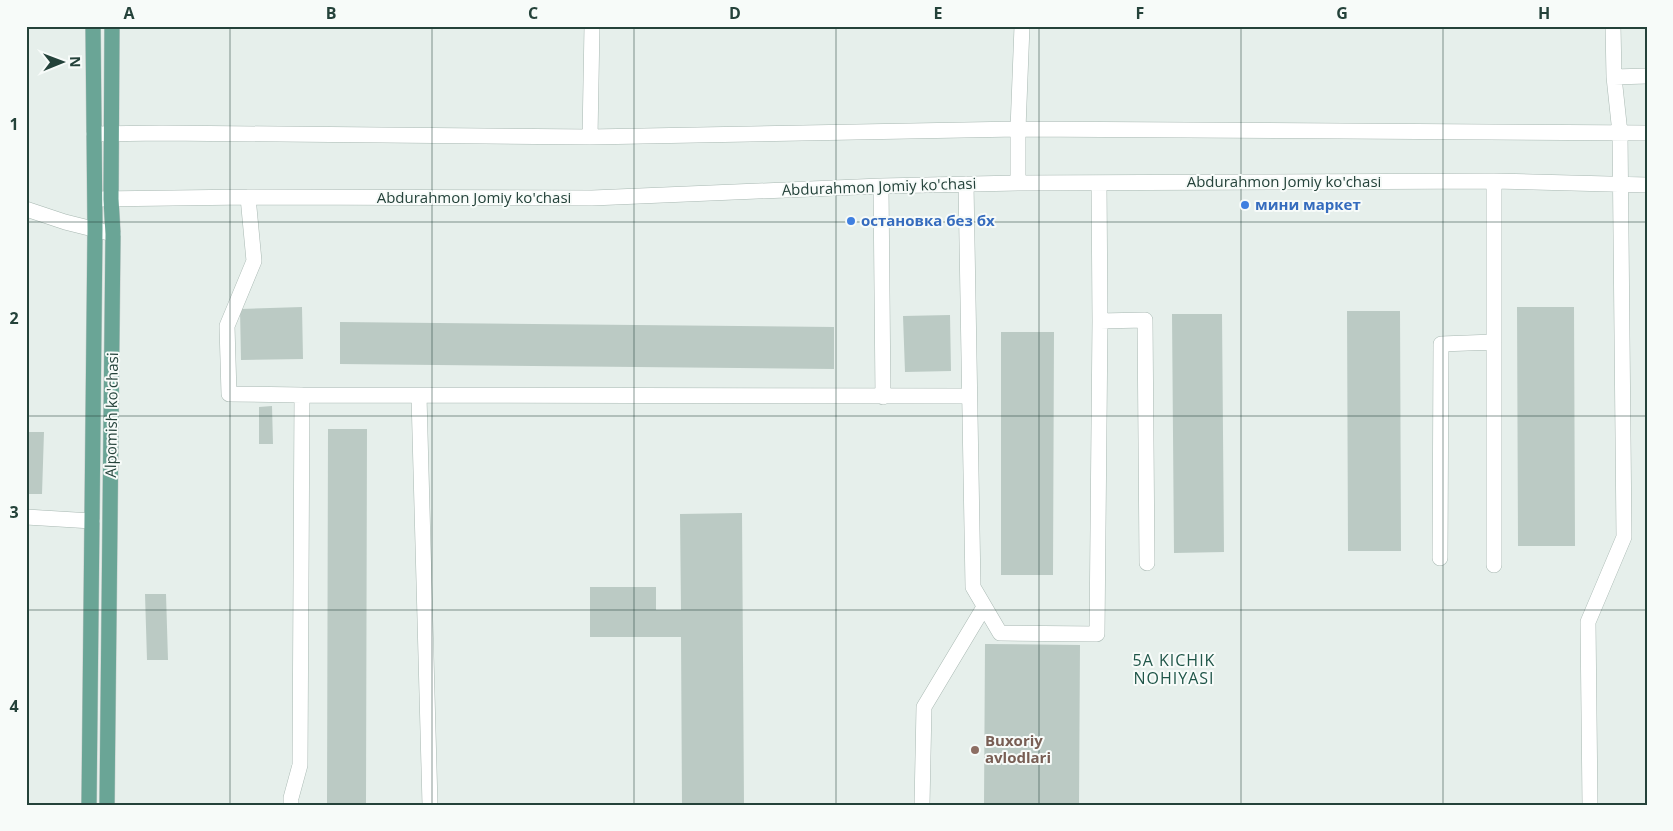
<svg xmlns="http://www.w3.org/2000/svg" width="1673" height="831" font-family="'Open Sans',sans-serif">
<rect width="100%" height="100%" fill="#e6efeb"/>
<path fill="#bbcac4" d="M302,307L303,359L241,360L240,309Z
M1517,307H1574L1575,546H1518Z
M1347,311H1400L1401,551H1348Z
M1172,314H1222L1224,552L1174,553Z
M950,315L951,371L905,372L903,316Z
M340,322L834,327V369L340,364Z
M1001,332H1054L1053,575H1001Z
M272,406L273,444H259V407Z
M328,429H367L366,805H327Z
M26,432H44L42,494H26Z
M742,513L744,805H682L681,637H590V587H656V610H681L680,514Z
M145,594H166L168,660H147Z
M985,644L1080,645L1079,805H984Z"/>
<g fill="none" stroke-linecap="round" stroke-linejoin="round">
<defs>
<path id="minor" d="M1614,77L1647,76
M94,134L162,133L590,137L1018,129L1647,133
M590,137L592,26
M1494,181V565
M1018,183V129L1022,26
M966,184L973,587L1000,633L1097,634L1100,321L1099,183
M881,186L883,397
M248,197L254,261L227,326L229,394L302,395L300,765L291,798V805
M99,199L248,197L592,198L881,186L1018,183L1494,181L1647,185
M26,209L65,222L113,234
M1100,321L1145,320L1147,563
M302,395L969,396
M419,396L430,805
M26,517L92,521
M1440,558L1441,344L1494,342
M922,805L924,707L984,607
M1590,805L1588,622L1624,537L1620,133L1614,77L1613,26"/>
<path id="major" d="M89,805L95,229L93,26
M107,805L113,234L111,199L112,26"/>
</defs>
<use href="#minor" stroke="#a8b8b2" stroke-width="16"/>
<use href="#major" stroke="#c2cac8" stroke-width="16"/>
<use href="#minor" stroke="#fff" stroke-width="15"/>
<use href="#major" stroke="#6aa596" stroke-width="15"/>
</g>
<path fill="none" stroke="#24423a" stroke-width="1" stroke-opacity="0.55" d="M230,26V805M432,26V805M634,26V805M836,26V805M1039,26V805M1241,26V805M1443,26V805M26,222H1647M26,416H1647M26,610H1647"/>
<g fill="#3f7fe0" stroke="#f7fbf9" stroke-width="2">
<circle cx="1245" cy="205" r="5"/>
<circle cx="851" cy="221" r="5"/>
</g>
<circle fill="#8d6e63" stroke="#f7fbf9" stroke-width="2" cx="975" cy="750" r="5"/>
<g text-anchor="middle" stroke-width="4" stroke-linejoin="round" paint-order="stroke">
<g font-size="15" fill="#24423a" stroke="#f7fbf9">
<text x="1284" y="187">Abdurahmon Jomiy ko'chasi</text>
<text transform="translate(879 187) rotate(-2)" y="5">Abdurahmon Jomiy ko'chasi</text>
<text x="474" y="203">Abdurahmon Jomiy ko'chasi</text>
<text transform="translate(112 415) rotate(-89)" y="5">Alpomish ko'chasi</text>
</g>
<g font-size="15" font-weight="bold" fill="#366cbe" stroke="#f7fbf9" text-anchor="start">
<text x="1255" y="210">мини маркет</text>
<text x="861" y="226">остановка без бх</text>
</g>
<g font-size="15" font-weight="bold" fill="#785e54" stroke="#f7fbf9" text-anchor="start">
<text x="985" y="746">Buxoriy<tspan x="985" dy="17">avlodlari</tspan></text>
</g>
<g font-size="16" letter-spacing="1" fill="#1f5548" stroke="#f7fbf9">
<text x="1174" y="666">5A KICHIK<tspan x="1174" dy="18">NOHIYASI</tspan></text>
</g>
</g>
<rect width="1673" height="831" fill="none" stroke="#f7fbf9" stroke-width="55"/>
<g transform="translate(62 62) rotate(89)" stroke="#f7fbf9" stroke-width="4" paint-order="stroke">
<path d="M0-4L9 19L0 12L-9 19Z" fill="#24423a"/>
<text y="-8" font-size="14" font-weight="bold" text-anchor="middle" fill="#24423a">N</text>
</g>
<rect x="28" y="28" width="1618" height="776" fill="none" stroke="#24423a" stroke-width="2"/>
<g font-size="16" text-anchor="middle" font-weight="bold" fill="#24423a">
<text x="129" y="19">A</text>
<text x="331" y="19">B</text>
<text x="533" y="19">C</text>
<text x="735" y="19">D</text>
<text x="938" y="19">E</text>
<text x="1140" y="19">F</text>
<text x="1342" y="19">G</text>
<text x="1544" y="19">H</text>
<text x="14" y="130">1</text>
<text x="14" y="324">2</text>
<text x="14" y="518">3</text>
<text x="14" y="712">4</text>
</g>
</svg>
